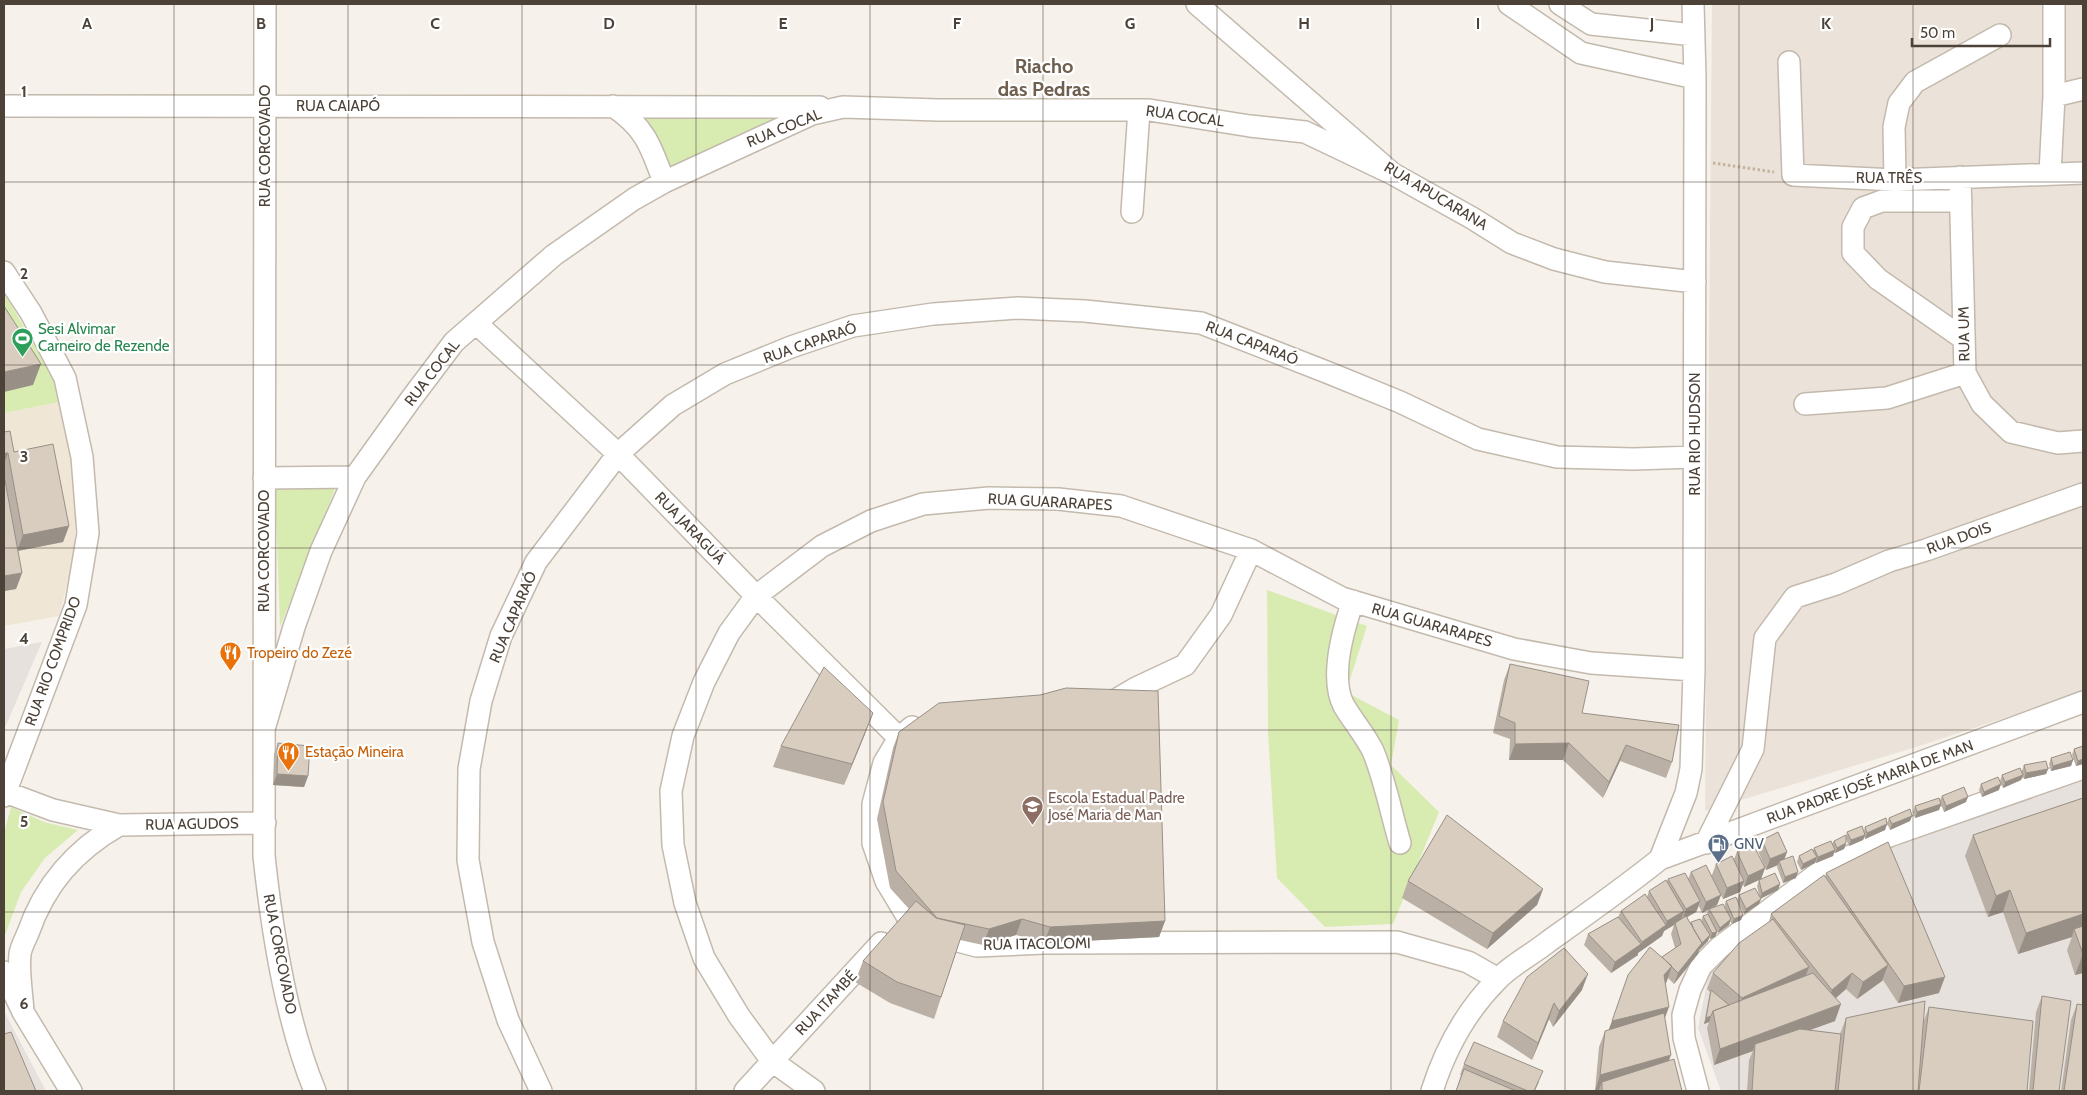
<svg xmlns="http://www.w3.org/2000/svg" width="2087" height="1095" font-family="Cabin,sans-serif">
<rect width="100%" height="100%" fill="#f6f2eb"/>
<path fill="#ebe3d9" d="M1712,4H2083V692L1913,748L1705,811Z"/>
<path fill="#e6e1dc" d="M42,642L4,730V649Z
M2083,780V1091H1721L1698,1028L1712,957L1866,856Z
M4,1011L46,1091H4Z"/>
<path fill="#f0e6d5" d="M65,401L77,474L74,557L59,616L4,626V413Z"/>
<path fill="#d8ecb2" d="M636,112L795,113L665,177Z
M4,294L16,313L65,401L4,413Z
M275,487H336L280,627Z
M1267,590L1367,626L1346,692L1399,720L1391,765L1439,812L1393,924L1325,927L1277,878L1268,733Z
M11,807L44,822L78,830L45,858L21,892L4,938V833Z"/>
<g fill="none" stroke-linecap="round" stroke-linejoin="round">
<defs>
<path id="minor" d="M265,4L264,856C272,931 286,1021 315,1091
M1197,4L1393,174L1472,218L1512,243L1554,259L1605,272L1695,282
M1509,4L1581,53L1695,78
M1560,4L1591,24L1694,35
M1789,62L1793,175L1895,180L2083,173
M2054,96V4
M4,106L820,107
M613,106C646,128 651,147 664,182
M2050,173L2054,96L2083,89
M1960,177L1965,373L1982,404L2011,432L2058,443L2083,441
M1895,180L1894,127L1899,103L1915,82L2000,35
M1961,201H1882L1863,208L1853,227V253L1878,279L1964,339
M1132,212L1139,110
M4,272L31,313L65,378L82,457L88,533L76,605L4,796
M476,323L618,454L756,596L899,738
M1805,404L1887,398L1965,373
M264,478L355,477
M1353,601C1343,630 1329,678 1344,706C1353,721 1365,735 1373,751C1385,780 1391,813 1400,843
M1107,705L1136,688L1185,665L1221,615L1251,550
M912,727L899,738L884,763L873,804V843L886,881L907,916L931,934L977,946L1044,943L1397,942L1468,962L1498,979
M264,729L294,627L321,551L355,477L411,399L454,342L554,255L634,199L664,182L812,114L843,107L938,110H1149L1250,126L1305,132L1393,174
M5,792L53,810L119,825L265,823
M1706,843L1753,749L1765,638L1795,597L1836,584L1889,561L1926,550L2083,494
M1660,859L1686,793L1691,769L1694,670L1695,78L1693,4
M4,972L23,1012L71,1091
M23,1012C22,993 18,973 20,954C21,947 25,940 28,933C45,884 75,850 119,825
M541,1091L508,1020L483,942L468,860L469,769L481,701L501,636L536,562L618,454L673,405L725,374L791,347L853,326L933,314L1018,308L1085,311L1201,323L1329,373L1400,402L1478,439L1557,457L1634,459L1694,457
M745,1091L881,943
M814,1091L772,1061L739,1016L704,958L685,903L673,845L671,791L683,736L704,682L729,633L756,596L822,546L871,521L923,504L989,498L1058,499L1121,506L1251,550L1342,598L1514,649L1591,663L1694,670
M1432,1091C1445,1050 1466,1011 1497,980C1511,965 1533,954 1549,941C1587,914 1624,888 1660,859L2083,702
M1698,1091L1684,1038L1683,1015L1690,990L1701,966L1720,947L1820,872L1889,836L2083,768"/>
</defs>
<use href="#minor" stroke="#c3b9ad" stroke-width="24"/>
<path stroke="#c6b39d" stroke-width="3" stroke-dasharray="2.5 2.5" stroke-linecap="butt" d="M1713,163L1774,172"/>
<use href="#minor" stroke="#fff" stroke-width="21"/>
</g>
<path fill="#bbb0a5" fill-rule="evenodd" d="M4,432L14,452L69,526L63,542L18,551L22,573L16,589L4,591Z
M1510,664L1582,713L1672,762L1666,778L1620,761L1603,798L1563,760H1509L1510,739L1493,733L1504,680Z
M899,732L1165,921L1159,937L1044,943L1016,935L983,945L960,940L934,1019L890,1003L855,982L863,961L909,909L890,888L877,819L893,748Z
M865,734L844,785L773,767L781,746Z
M278,743L308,776L304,787L273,785L274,754Z
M2083,746V764L2076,766L2072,755L2074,749Z
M2051,758L2073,760L2071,766L2051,771L2049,764Z
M2024,765L2048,769L2046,774L2024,779L2023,776L2021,780L2003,788L2000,781L2002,775L2022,771Z
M1981,784L1999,790L1982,797L1979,790Z
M1942,796L1966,802L1944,812L1941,805L1939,810L1915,818L1913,812L1915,806L1940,800Z
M2083,798V973L2075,975L2067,950L2072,937L2018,954L2003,912L1988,917L1965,856L1973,835Z
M1912,816L1910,821L1890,830L1887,823L1889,818Z
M1887,824L1885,830L1865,839V837L1863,840L1849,846L1846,839V843L1844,849L1835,853L1834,852L1833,856L1816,863V861L1815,863L1801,870L1797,862L1799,856L1813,851L1814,848L1832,844L1834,841L1846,837L1847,832L1864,831L1865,827Z
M1762,840L1787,852L1784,859L1796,878L1783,883L1777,867L1778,865L1766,870L1758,851Z
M1737,852L1765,868L1761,879L1744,887L1743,884L1740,892L1723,899L1721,895L1717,905L1713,908L1724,907L1726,901L1743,915L1741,920L1732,924L1730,921L1729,925L1718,933L1716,930L1717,932L1715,937L1710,939L1709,937L1708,941L1699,950L1698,954L1674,984L1668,978L1666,983L1602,1091H1599V1090L1595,1091L1599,1047L1605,1031L1609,1030L1628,975L1662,957L1675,948L1671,934L1674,925L1664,931L1662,936L1638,953V955L1611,973L1584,945L1588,934L1618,917L1621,911L1647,897L1649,891L1667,881L1668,879H1688L1691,872L1712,875L1716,864L1734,859ZM1699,906L1702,913L1708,910L1707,915L1703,916L1701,921L1691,922L1690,923L1687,917L1696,912Z
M1826,873L1939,993L1898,1003L1883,980L1882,981L1857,999L1846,989L1835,998V1021L1809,1030L1840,1034L1846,1018L1923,1023L1929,1007L2027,1091H1747L1749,1060L1753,1051L1714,1065L1707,1028L1709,1022L1704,1024L1710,992L1707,989L1713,973L1769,922L1771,914L1825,877Z
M1759,880L1780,884L1778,890L1761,898L1759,904L1744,914L1737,900L1739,895H1759L1757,886Z
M1408,881L1543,889L1537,905L1487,949L1402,898Z
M1582,990L1553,1027L1549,1019L1532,1060L1497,1037L1503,1021Z
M2042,996L2059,1091H2029L2036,1012Z
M2077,1004L2083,1091H2061L2071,1020Z
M1464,1064L1539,1082L1535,1091H1456L1461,1075H1460Z"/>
<path fill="#989086" d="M41,364L33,385L4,392V372Z
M4,453H8L4,464Z
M69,526L63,542L17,551L23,535Z
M22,573L16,589L4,591V576Z
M873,713L865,734L844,785L852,764Z
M1569,743L1563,760H1509L1515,744Z
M1626,745L1620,761L1603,798L1609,782Z
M2083,759V764L2076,766L2078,761Z
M2073,760L2071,766L2051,771L2053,766Z
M2048,769L2046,774L2024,779L2026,773Z
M277,774L308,776L304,787L273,785Z
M2023,775L2021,780L2003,788L2005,782Z
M2001,784L1999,790L1982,797L1984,792Z
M1968,797L1966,802L1944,812L1946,806Z
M1941,804L1939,810L1915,818L1917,812Z
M1912,816L1910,821L1890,830L1892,824Z
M1887,824L1885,830L1865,839L1867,833Z
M1865,835L1863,840L1849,846L1851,840Z
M1846,843L1844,849L1835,853L1837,848Z
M1835,850L1833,856L1816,863L1818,857Z
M1787,852L1783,863L1779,861L1778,865L1766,870L1770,859Z
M1817,857L1815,863L1801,870L1803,864Z
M1765,868L1761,879L1744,887L1748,876Z
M1798,872L1796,878L1783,883L1785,877Z
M1744,881L1740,892L1723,899L1727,888Z
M1780,884L1778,890L1760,899L1762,893Z
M1543,889L1537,905L1487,949L1493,933Z
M2010,890L2003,912L1988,917L1996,896Z
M1721,895L1717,905L1702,913L1706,902Z
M1761,899L1759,904L1744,914L1746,909Z
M1700,901L1696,912L1682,920L1686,909Z
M1684,911L1680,922L1675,923L1674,925L1664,931L1662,936L1638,953V955L1611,973L1615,962L1641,944L1642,942L1665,926L1667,921Z
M2083,914V933L2074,929L2072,937L2018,954L2026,933Z
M1743,915L1741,920L1732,924L1734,919Z
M1022,919L1016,935L983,945L989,929Z
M1731,919L1729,925L1718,933L1720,928Z
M1165,921L1159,937L1044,943L1050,927Z
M1717,932L1715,937L1710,939L1712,933Z
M1710,935L1708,941L1699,950L1698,954L1674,984L1678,973L1702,943Z
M2083,954V973L2075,975Z
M1888,965L1882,981L1857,999L1863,982Z
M1672,966L1666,983L1658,992L1664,975Z
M1809,967L1803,983L1736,1014L1742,998Z
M1852,973L1846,989L1826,1007L1832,990Z
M1588,974L1582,990L1553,1027L1559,1011Z
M1945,977L1939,993L1898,1003L1904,986Z
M1554,1003L1549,1019L1532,1060L1538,1043Z
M1841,1004L1835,1021L1755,1050V1044L1753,1051L1714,1065L1720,1049Z
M1669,1007L1663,1023L1606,1037L1612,1021Z
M1711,1016L1709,1022L1704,1024L1706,1018Z
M1671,1055L1665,1071L1602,1082L1599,1090L1595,1091L1600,1075Z"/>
<path fill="#d9cdc0" stroke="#989086" d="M4,306L41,364L4,372Z
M10,431L14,452L53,444L69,526L23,535L8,453H4V432Z
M4,475L22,573L4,576Z
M1510,664L1589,681L1582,713L1679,725L1672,762L1626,745L1609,782L1569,743L1515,744V723L1499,716Z
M824,667L873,713L852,764L781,746Z
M1066,688L1158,691L1165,921L1050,927L1022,919L989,929L937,918L896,871L883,802L899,732L939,703L1040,695Z
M278,743L310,746L308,776L277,774Z
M2083,746V759L2078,761L2074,749Z
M2070,752L2073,760L2053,766L2051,758Z
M2046,761L2048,769L2026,773L2024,765Z
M2020,768L2023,775L2005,782L2002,775Z
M1998,777L2001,784L1984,792L1981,784Z
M1964,787L1968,797L1946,806L1942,796Z
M1939,798L1941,804L1917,812L1915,806Z
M2083,798V914L2026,933L2010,890L1996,896L1973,835Z
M1910,809L1912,816L1892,824L1889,818Z
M1447,815L1543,889L1493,933L1408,881Z
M1886,818L1887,824L1867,833L1865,827Z
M1862,826L1865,835L1851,840L1847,832Z
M1778,832L1787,852L1770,859L1762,840Z
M1846,835V843L1837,848L1834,841Z
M1831,841L1835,850L1818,857L1814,848Z
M1888,842L1945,977L1904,986L1826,873Z
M1753,844L1765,868L1748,876L1737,852Z
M1812,849L1817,857L1803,864L1799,856Z
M1732,856L1744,881L1727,888L1716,864Z
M1793,856L1798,872L1785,877L1779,861Z
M1706,865L1721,895L1706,902L1691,872Z
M1685,873L1700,901L1686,909L1668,879Z
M1775,873L1780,884L1762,893L1759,880Z
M1824,875L1888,965L1863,982L1852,973L1832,990L1771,914Z
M1666,880L1684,911L1667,921L1649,891Z
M1755,888L1761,899L1746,909L1739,895Z
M1645,894L1666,925L1642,942L1621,911Z
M1736,897L1743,915L1734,919L1726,901Z
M916,901L936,918L965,925L941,997L897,982L863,961Z
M1723,904L1731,919L1720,928L1709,909Z
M1708,914L1717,932L1712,933L1703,916Z
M1686,916L1702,943L1678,973L1662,957L1681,944L1675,923Z
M1618,917L1641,944L1615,962L1588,934Z
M1700,919L1710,935L1701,944L1702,943L1694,930L1691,922Z
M1773,919L1809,967L1742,998L1713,973L1739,943Z
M2083,926V954L2074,929Z
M1650,947L1672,966L1664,975L1669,1007L1612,1021L1628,975Z
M1564,948L1588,974L1559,1011L1554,1003L1538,1043L1503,1021L1527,977Z
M1813,973L1841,1004L1720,1049L1713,1011Z
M1711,990L1729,1005L1713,1011L1711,1016L1706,1018Z
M2042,996L2071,1001L2059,1091H2033Z
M1925,1001L1918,1091H1838L1846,1018Z
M2077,1004L2083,1005V1091H2064Z
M1929,1007L2033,1021L2027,1091H1919Z
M1664,1013L1671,1055L1600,1075L1605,1031Z
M1800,1029L1841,1034L1835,1091H1752L1755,1044Z
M11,1032L36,1091H4V1034Z
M1474,1042L1543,1071L1534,1091H1528L1464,1064Z
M1674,1059L1682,1091H1602V1082Z
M1464,1069L1516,1091H1456Z"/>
<path fill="none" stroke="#4c4238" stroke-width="1" stroke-opacity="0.55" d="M174,4V1091M348,4V1091M522,4V1091M696,4V1091M870,4V1091M1043,4V1091M1217,4V1091M1391,4V1091M1565,4V1091M1739,4V1091M1913,4V1091M4,182H2083M4,365H2083M4,548H2083M4,730H2083M4,912H2083"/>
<defs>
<symbol id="stadium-pin" viewBox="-11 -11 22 30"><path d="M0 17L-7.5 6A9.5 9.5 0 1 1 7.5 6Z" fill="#2e9e5b" stroke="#fff"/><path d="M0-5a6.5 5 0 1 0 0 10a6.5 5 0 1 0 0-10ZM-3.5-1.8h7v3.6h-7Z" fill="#fff"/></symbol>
<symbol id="restaurant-pin" viewBox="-11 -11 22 30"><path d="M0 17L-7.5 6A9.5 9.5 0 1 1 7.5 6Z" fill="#e8710a" stroke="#fff"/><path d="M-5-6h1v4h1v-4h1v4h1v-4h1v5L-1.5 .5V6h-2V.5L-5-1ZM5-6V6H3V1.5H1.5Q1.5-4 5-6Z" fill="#fff"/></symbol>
<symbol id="school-pin" viewBox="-11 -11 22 30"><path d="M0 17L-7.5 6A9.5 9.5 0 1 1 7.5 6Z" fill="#8d6e63" stroke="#fff"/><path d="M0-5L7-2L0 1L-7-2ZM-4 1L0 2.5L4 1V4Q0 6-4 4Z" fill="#fff"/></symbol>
<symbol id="fuel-pin" viewBox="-11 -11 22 30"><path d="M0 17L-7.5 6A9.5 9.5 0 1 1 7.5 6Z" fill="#5c6f8a" stroke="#fff"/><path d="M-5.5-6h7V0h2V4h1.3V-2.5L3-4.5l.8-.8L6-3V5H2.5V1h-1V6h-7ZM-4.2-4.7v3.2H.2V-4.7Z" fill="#fff"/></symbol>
</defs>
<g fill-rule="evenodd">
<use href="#stadium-pin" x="10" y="326" width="25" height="34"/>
<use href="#restaurant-pin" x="218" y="640" width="25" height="34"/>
<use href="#restaurant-pin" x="276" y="740" width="25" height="34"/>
<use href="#school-pin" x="1020" y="794" width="25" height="34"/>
<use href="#fuel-pin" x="1706" y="832" width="25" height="34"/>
</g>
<g text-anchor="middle" stroke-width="4.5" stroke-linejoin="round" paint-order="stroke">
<g font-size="15" fill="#4c4238" stroke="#fff">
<text x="338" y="111">RUA CAIAPÓ</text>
<text transform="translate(1185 116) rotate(8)" y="5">RUA COCAL</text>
<text transform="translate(784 128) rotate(-22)" y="5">RUA COCAL</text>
<text transform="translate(265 146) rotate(-90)" y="5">RUA CORCOVADO</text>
<text x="1889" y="183">RUA TRÊS</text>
<text transform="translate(1436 196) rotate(31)" y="5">RUA APUCARANA</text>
<text transform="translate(1964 334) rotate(-91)" y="5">RUA UM</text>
<text transform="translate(810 343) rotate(-19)" y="5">RUA CAPARAÓ</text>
<text transform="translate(1252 343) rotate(21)" y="5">RUA CAPARAÓ</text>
<text transform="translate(432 373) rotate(-52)" y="5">RUA COCAL</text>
<text transform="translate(1695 434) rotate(-90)" y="5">RUA RIO HUDSON</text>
<text transform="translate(1050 502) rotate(3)" y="5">RUA GUARARAPES</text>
<text transform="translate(690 528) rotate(46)" y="5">RUA JARAGUÁ</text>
<text transform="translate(1959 538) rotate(-20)" y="5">RUA DOIS</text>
<text transform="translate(264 551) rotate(-90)" y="5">RUA CORCOVADO</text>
<text transform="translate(513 617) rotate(-67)" y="5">RUA CAPARAÓ</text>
<text transform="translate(1432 625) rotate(16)" y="5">RUA GUARARAPES</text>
<text transform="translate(53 661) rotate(-70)" y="5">RUA RIO COMPRIDO</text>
<text transform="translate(1870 782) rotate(-20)" y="5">RUA PADRE JOSÉ MARIA DE MAN</text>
<text transform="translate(192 824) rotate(-1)" y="5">RUA AGUDOS</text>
<text transform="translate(1037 944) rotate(-1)" y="5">RUA ITACOLOMI</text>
<text transform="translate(280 954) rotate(79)" y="5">RUA CORCOVADO</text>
<text transform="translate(826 1003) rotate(-47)" y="5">RUA ITAMBÉ</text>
</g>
<g font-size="15" fill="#27864d" stroke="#fff" text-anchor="start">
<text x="38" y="334">Sesi Alvimar<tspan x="38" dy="17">Carneiro de Rezende</tspan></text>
</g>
<g font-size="15" fill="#c56008" stroke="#fff" text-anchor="start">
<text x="247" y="658">Tropeiro do Zezé</text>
<text x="305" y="757">Estação Mineira</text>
</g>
<g font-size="15" fill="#785e54" stroke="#fff" text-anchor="start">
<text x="1048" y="803">Escola Estadual Padre<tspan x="1048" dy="17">José Maria de Man</tspan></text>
</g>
<g font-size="15" fill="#4e5e75" stroke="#fff" text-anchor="start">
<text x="1734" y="849">GNV</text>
</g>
<g font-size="20" font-weight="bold" fill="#6f5f4f" stroke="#fff">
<text x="1044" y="73">Riacho<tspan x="1044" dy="23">das Pedras</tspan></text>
</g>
</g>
<g font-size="16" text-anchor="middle" font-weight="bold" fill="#4c4238" stroke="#fff" stroke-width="4.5" stroke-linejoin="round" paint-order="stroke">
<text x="87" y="29">A</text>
<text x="261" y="29">B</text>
<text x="435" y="29">C</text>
<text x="609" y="29">D</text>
<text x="783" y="29">E</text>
<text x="957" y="29">F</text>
<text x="1130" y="29">G</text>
<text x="1304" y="29">H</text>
<text x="1478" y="29">I</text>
<text x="1652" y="29">J</text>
<text x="1826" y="29">K</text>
<text x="24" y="97">1</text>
<text x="24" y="279">2</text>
<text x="24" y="462">3</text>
<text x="24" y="644">4</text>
<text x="24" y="827">5</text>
<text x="24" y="1009">6</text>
</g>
<rect width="2087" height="1095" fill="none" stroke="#4c4238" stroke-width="10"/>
<path d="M1912 38v8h138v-8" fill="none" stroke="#4c4238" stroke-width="2.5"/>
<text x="1920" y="38" font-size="15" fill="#4c4238" stroke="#ffffff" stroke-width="4" paint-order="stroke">50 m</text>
</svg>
